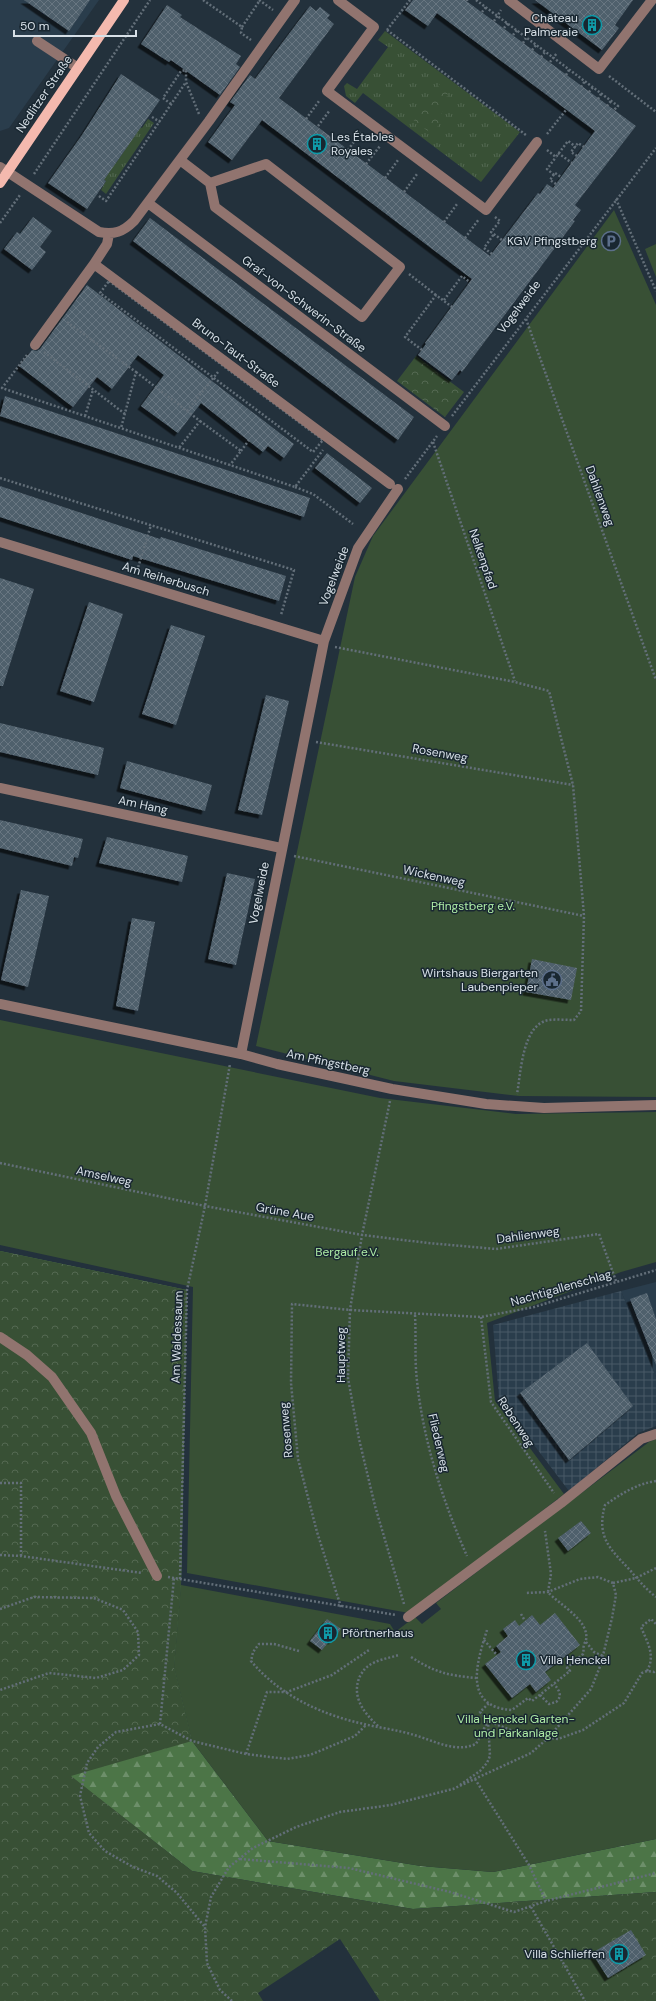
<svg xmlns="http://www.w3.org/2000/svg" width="656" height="2001" font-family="'DM Sans',sans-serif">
<defs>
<pattern id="industrial-grid" width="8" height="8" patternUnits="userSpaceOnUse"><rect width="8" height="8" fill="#2a3d4c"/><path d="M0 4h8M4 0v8" fill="none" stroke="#485966"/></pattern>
<pattern id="grass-tufts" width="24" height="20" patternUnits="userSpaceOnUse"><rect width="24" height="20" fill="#385035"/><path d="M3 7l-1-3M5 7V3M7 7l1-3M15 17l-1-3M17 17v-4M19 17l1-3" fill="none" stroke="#546952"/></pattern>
<pattern id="forest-firs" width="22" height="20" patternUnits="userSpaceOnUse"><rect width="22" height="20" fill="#4c7547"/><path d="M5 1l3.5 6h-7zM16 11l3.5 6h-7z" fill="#6d8f6a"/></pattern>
<pattern id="park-crowns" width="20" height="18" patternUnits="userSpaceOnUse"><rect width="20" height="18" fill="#385035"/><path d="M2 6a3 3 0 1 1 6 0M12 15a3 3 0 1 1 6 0" fill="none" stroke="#546952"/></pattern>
<pattern id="building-cross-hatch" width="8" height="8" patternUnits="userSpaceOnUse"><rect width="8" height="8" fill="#50606c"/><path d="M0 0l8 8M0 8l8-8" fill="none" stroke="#687681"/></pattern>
<filter id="shadow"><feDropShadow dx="-3.5" dy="3.5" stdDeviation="0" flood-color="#0009"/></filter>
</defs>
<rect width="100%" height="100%" fill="#23313c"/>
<path fill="#2a3d4c" d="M0,0H99L9,128L0,131Z
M656,1282V1377L621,1291Z"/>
<path fill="url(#industrial-grid)" d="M621,1291L656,1377V1426L638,1433L569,1491L499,1399L493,1325Z"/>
<path fill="url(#grass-tufts)" d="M385,31L520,132L481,182L363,93L355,103L346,96L344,86L347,83L357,89L388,47L378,40Z
M148,119L154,123L106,194L101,190L106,181L99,176L106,157L116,163L129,144L134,123L142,128Z"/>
<path fill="url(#forest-firs)" d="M0,1251L187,1290L181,1585L174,1667L192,1741L268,1841L421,1866L493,1872L656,1839V1892L413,1909L192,1871L70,1776Z"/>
<path fill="url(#park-crowns)" d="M442,81L450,86L435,135L413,122Z
M416,356L464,392L445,417L397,381Z
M0,1251L187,1290L181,1585L174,1667L192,1741L71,1776L192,1871L413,1909L656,1892V2001H380L340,1939L258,1993L263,2001H0Z"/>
<path fill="#385035" d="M614,210L656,305V1097L519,1096L394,1081L256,1046L355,577L373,536Z
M656,244V277L645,249Z
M0,1020L380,1098L516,1114L656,1112V1262L621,1272L487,1323L495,1401L564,1494L409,1613L187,1573L193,1287L0,1245Z
M656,1439V1839L493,1872L421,1866L268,1841L192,1741L174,1667L181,1585L390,1624L395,1632L415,1617L422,1624L441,1609L436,1603L649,1442Z"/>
<path fill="url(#building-cross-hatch)" filter="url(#shadow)" d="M24,0H90L69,31Z
M413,0H465L636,126L575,205L581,210L573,220L575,221L462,372L460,370L452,380L418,355L426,344L425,343L472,279L262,120L232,160L208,142L235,105L230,102L250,75L255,79L310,6L316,11L320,7L330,15L327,18L334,24L279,98L490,256L538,193L540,194L547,184L553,188L595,131L437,13L428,26L405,10Z
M535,0H633L615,25L619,28L602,50Z
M167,5L182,15L180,17L241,56L236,64L240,67L220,95L171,60L169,62L141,44Z
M121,74L160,100L104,180L106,181L87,209L48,183L82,135Z
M33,217L52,231L40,247L46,252L32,270L4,249L17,232L20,234Z
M150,218L414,417L398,440L133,241Z
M87,285L294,444L284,458L268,446L263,452L201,403L178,433L141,406L164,375L138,355L112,389L97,377L73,407L19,366L32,350L37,351L40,349Z
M5,396L310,498L304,517L0,416Z
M327,453L372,488L360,503L315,468Z
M0,486L160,539L161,537L286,576L279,601L133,556L132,560L0,517Z
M0,578L34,589L3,686H0Z
M89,602L123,614L94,702L60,691Z
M171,625L205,636L176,725L142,714Z
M266,695L289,701L262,815L238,810Z
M0,723L104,748L98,775L0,752Z
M127,761L212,785L205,811L120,788Z
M0,820L83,839L78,858L74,857L72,866L0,848Z
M107,837L188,856L182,882L99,863Z
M227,873L255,879L236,965L208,959Z
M21,890L49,896L28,987L1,980Z
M132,918L155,922L138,1011L116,1006Z
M532,959L577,968L571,1000L526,992Z
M647,1293L656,1319V1365L630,1299Z
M587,1343L633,1406L569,1460L520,1393Z
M581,1521L591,1533L568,1551L558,1538Z
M555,1613L580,1645L545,1672L551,1680L536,1692L530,1684L512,1698L485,1664L501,1652L496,1646L508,1636L503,1629L515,1620L519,1626L532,1615L540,1625Z
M327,1619L341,1629L332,1641L330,1640L322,1650L310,1641Z
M631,1930L646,1955L608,1978L592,1953Z"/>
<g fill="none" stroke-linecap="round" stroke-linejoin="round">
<path stroke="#636f79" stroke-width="2.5" stroke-dasharray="2 2" stroke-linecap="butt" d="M203,0L242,27L241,33L251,40
M259,0L273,10
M476,0L618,106L614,110
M467,1V0
M482,12L486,7
M494,21L501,10
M242,27L260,0
M504,28L508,23
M387,30L526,135
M387,30L410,0
M513,35L517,30
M523,43L526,38
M532,50L536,45
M541,57L545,52
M550,62L557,53
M566,75L569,70
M609,76L656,112
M581,87L585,81
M589,92L593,87
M598,99L601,94
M171,104L163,98L181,71L186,70V82L199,114
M607,106L611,101
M152,117L160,122
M306,119L319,101
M318,126L330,110
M547,134L566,110
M348,150L361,132
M547,150L556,157L568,141L576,147
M558,153L572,163
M577,156L571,152L578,143L584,147
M366,164L380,146
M34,174L150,0
M554,175L547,169L556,157
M385,178L398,160
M556,184L550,180L555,173L561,177
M404,192L417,174
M99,196L106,201L186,82
M616,199L656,291
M495,217L500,221L491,232L502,240
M444,222L457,204
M0,223L20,195
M465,238L479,219
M492,254L484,248L494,234
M409,274L436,295
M109,281L323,440L313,452L100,293Z
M444,300L462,276L471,283
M526,319L656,680
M67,322L136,372L121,428
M422,350L405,337L436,295L452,307
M44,352L125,414
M27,355L2,388L295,487L323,450
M136,372L200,421L179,448
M187,411L218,372
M85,416L93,390
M452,416L656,148
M200,421L241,451L230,465
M433,442L515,681
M241,451L249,440
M0,478L294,570L281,615
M405,479L437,436
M295,487L313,494L353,524
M137,571L151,525
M335,647L515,682L549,691L573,785L584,916L581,1011L574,1020C566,1020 557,1019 549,1020C522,1024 521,1073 517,1094
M316,742L573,785
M294,856L584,916
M390,1101L362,1235L350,1310L348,1378L359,1439L375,1506L404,1604
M0,1163L205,1206L362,1235L428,1243L496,1249L599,1234L616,1281
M415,1315C416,1333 415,1351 416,1370C421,1434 441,1497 467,1556
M481,1317L491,1402L554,1493
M656,1481C636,1484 621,1494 605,1505C596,1537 610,1549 630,1570C638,1580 646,1589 656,1597
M0,1483H21V1556
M0,1555L21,1556L142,1573
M168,1577L396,1615
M180,1579L187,1290L205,1206L230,1064
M613,1583L636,1578L656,1568
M341,1607L317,1532L298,1459L291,1383L292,1304L350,1310L481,1317L534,1307L656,1270
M0,1609L34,1597L94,1598L123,1610L138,1632L139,1655L123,1670L96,1678L49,1673L0,1690
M521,1614L525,1621
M487,1630C477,1662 462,1707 512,1710L528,1698L532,1701L570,1671L567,1668L583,1654C584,1651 583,1648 584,1645C584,1643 586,1642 586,1640C590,1620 558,1604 548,1592L551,1574L545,1531
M484,1640L497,1655
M586,1642L594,1652L603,1656
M299,1651L274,1644H259L253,1652L251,1661C279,1695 322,1715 364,1724C380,1728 398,1730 414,1735C435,1741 455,1753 476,1744L488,1721L518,1733L558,1739L583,1730L624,1703L642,1673L647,1671L654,1672L656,1670
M411,1657C436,1673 447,1675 476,1678
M647,1671C656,1655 647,1642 641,1627L651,1619L656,1624
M540,1695L549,1704L556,1702C563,1696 559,1690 554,1684
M160,1724L174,1578
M378,1726C363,1712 350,1695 361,1674C363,1672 364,1669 367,1667C375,1660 389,1658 399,1655
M246,1754L267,1692H287L332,1675L369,1650
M475,1779L529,1865L546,1901
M460,1785L480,1771L487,1763L490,1756L488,1721L480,1712L489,1703
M240,1859L349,1868L450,1892L514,1912L546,1901L656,1873
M531,1907L585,2001
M204,1926L177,1893L157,1876L133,1867L105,1851L89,1833L80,1796L87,1763L98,1747L116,1732L160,1724L192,1741L246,1754L287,1759L310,1755L355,1736L366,1725
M232,2001L220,1990L207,1963L205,1927L211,1897L229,1867L253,1848L296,1827L340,1812L391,1805L453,1789L531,1753L548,1738L591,1689L601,1664L612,1618L616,1595L613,1583L598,1577L580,1579L548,1592L526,1593"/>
<path stroke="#91746f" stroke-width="10" d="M338,0L374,27L327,91L486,210L537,142
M509,0L599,69L652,0
M37,41L78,68
M180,160L210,183L215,207L362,317L400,267L266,164L210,183
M0,167L99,232C114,235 123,232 134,221L209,121L295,0
M148,203L445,426
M109,234L107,244L94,264L390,484
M35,345L94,264
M0,542L324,641
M0,788L281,848
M0,1004L241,1054L277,1064L392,1089L486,1104L544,1108L656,1105
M241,1054L324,641L358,548L398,489
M0,1337L27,1355L52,1377L91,1433L116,1496L157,1576
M408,1617L561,1503L641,1439L656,1434"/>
<path stroke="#f4b9ae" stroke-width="10" d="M0,183L124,0"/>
</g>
<defs>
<symbol id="building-ring" viewBox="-11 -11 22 22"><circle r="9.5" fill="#192731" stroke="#0f9aa8" stroke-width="1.5"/><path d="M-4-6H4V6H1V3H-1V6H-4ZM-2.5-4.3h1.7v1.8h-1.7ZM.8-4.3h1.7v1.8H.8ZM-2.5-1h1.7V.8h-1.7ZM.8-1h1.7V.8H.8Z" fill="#0f9aa8"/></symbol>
<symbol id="parking-ring" viewBox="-11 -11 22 22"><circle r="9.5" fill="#192731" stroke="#5c6f8a" stroke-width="1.5"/><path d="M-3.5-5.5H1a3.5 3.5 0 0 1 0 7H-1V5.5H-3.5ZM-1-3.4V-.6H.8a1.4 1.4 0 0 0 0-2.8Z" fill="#5c6f8a"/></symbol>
<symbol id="civic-ring" viewBox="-11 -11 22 22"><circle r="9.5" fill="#192731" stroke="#5c6f8a" stroke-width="1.5"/><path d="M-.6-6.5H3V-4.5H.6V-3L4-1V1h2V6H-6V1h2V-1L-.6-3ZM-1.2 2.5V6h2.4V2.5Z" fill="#5c6f8a"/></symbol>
</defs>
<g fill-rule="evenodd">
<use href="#building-ring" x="581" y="14" width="22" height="22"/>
<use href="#building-ring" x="306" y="133" width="22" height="22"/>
<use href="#parking-ring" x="600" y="230" width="22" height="22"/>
<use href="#civic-ring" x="541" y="969" width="22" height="22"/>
<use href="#building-ring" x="317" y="1622" width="22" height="22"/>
<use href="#building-ring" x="515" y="1649" width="22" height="22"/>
<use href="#building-ring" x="608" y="1943" width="22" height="22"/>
</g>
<g text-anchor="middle" stroke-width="3" stroke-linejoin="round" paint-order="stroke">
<g font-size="12" fill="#d7e0e7" stroke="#192731" text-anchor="end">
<text x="578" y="22">Château<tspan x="578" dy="14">Palmeraie</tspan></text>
<text x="331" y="141" text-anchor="start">Les Étables<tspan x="331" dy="14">Royales</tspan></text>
<text x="597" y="245">KGV Pfingstberg</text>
<text x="538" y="977">Wirtshaus Biergarten<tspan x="538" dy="14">Laubenpieper</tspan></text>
<text x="342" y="1637" text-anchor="start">Pförtnerhaus</text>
<text x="540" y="1664" text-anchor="start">Villa Henckel</text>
<text x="605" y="1958">Villa Schlieffen</text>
</g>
<g font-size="12" fill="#d7e0e7" stroke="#192731">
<text transform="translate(44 94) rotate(-56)" y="4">Nedlitzer Straße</text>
<text transform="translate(304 304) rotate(37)" y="4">Graf-von-Schwerin-Straße</text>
<text transform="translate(519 307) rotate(-53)" y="4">Vogelweide</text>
<text transform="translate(236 353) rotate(37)" y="4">Bruno-Taut-Straße</text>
<text transform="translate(600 496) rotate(70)" y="4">Dahlienweg</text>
<text transform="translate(483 559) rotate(71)" y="4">Nelkenpfad</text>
<text transform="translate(334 576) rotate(-69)" y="4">Vogelweide</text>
<text transform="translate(166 579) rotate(17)" y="4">Am Reiherbusch</text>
<text transform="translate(440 753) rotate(10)" y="4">Rosenweg</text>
<text transform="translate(143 805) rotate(12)" y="4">Am Hang</text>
<text transform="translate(434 876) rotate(12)" y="4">Wickenweg</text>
<text transform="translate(259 893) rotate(-79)" y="4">Vogelweide</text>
<text transform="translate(328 1062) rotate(12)" y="4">Am Pfingstberg</text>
<text transform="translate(104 1176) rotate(12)" y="4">Amselweg</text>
<text transform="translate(285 1212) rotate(10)" y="4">Grüne Aue</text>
<text transform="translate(528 1235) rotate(-8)" y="4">Dahlienweg</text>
<text transform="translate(561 1288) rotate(-16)" y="4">Nachtigallenschlag</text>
<text transform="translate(177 1337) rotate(-88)" y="4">Am Waldessaum</text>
<text transform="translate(341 1355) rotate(-90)" y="4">Hauptweg</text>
<text transform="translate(516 1422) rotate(57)" y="4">Rebenweg</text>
<text transform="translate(286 1430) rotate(-95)" y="4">Rosenweg</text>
<text transform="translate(439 1443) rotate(77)" y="4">Fliederweg</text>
</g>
<g font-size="12" fill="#aeeca6" stroke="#192731">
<text x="473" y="910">Pfingstberg e.V.</text>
<text x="347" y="1256">Bergauf e.V.</text>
<text x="516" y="1723">Villa Henckel Garten-<tspan x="516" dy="14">und Parkanlage</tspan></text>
</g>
</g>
<path d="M14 30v6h122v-6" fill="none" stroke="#d7e0e7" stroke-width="2"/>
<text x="20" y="30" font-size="12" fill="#d7e0e7" stroke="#192731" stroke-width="3" paint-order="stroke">50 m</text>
</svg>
